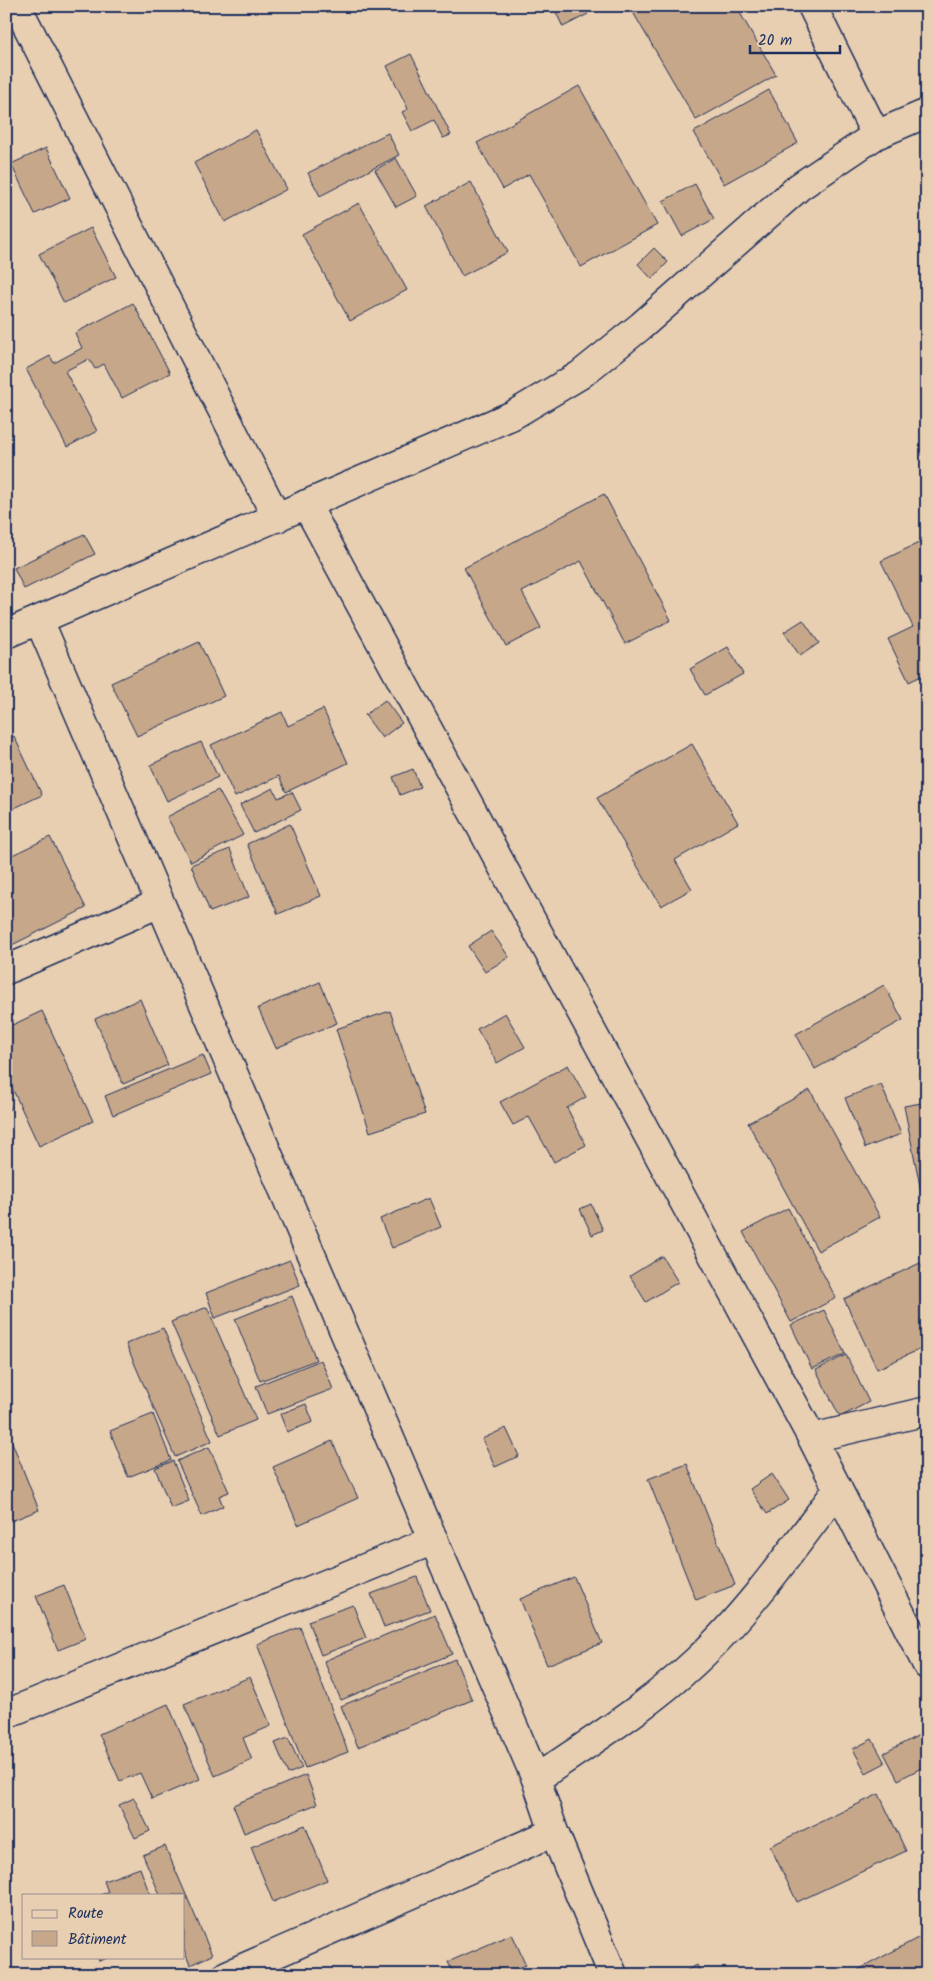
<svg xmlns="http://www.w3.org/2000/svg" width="933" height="1981" font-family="Kalam,sans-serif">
<rect width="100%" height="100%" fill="#e9cfb1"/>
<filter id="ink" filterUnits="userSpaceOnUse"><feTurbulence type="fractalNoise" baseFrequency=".02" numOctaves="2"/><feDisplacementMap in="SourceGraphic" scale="10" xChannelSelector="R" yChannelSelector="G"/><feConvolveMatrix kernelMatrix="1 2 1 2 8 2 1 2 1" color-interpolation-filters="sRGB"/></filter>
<g filter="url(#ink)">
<path fill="#c7a789" stroke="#1b2f5e" d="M553,6H584L588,14L563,27Z
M647,6H736L776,75L696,120L634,14Z
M411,54L451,135L443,138L434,120L412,131L402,112L408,109L387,66Z
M6,80L13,93L6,97Z
M579,86L657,225L581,267L529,174L503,189L477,143Z
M769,90L798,143L724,184L694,132Z
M256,130L287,189L225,222L194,163Z
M388,133L399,155L320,196L308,173Z
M46,148L70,198L35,214L11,164Z
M396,158L417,196L396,207L375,170Z
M471,182L508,252L462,276L426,206Z
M695,184L714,219L682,236L663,201Z
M359,203L407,290L350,321L302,234Z
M91,228L116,277L64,303L39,254Z
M654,248L668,262L652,279L638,264Z
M133,303L170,373L122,398L104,364L95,369L89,359L65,371L97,431L67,447L26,369L50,356L54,363L82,348L75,333Z
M604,494L671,620L625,644L581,561L522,592L541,628L506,646L464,568Z
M84,534L95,554L24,589L14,568Z
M927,539V673L909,682L888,639L913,627L881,561Z
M803,620L819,643L800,656L784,632Z
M199,642L224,696L137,736L111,683Z
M728,647L743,674L705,695L690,669Z
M385,700L402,723L382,738L365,715Z
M323,709L348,763L286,792L279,776L235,797L211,745L282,712L288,726Z
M14,736L42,795L6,812V740Z
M201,742L218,777L167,801L150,765Z
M692,744L738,823L675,860L692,889L661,906L597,798Z
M413,769L420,787L400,795L393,777Z
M273,788L278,798L292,792L301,810L254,833L240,805Z
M218,790L243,835L191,862L167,817Z
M290,824L321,896L278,914L247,844Z
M50,837L86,908L6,948V858Z
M230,849L249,897L210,912L191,865Z
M491,931L509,957L485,972L468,946Z
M320,982L337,1023L276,1048L258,1008Z
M884,985L903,1020L815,1069L796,1034Z
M140,999L168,1065L123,1084L95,1019Z
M42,1011L93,1121L39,1146L6,1075V1028Z
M390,1011L425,1114L370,1132L336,1029Z
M505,1013L525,1047L497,1063L477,1029Z
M203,1055L211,1074L113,1115L105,1096Z
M568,1065L586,1097L567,1108L586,1145L554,1162L529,1117L513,1125L500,1102Z
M881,1084L901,1134L865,1148L845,1098Z
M810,1090L880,1217L818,1251L748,1123Z
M6,1096L11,1109L6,1111Z
M927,1102V1221L904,1106Z
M429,1198L441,1227L392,1248L380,1219Z
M591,1204L603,1230L592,1235L580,1209Z
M788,1208L836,1298L791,1322L743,1232Z
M662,1256L678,1282L646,1302L630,1276Z
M290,1260L300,1285L215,1318L206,1293Z
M920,1263L927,1278V1346L877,1369L844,1299Z
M292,1296L316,1360L260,1381L235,1319Z
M207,1307L256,1420L220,1435L171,1322Z
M824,1310L845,1354L812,1369L791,1325Z
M163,1328L212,1441L175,1457L126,1344Z
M846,1355L869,1402L840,1417L816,1370Z
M321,1360L333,1389L267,1414L256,1386Z
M306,1404L313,1422L287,1432L280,1414Z
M153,1414L171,1460L128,1477L110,1431Z
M6,1427L39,1510L6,1523Z
M506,1428L519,1456L495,1467L482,1439Z
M332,1441L358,1498L298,1525L273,1467Z
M209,1447L229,1492L219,1496L223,1506L202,1516L177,1461Z
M173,1461L189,1501L171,1508L155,1468Z
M687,1464L735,1585L696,1600L648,1479Z
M772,1474L789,1500L767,1514L750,1489Z
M417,1577L430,1610L384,1627L371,1594Z
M574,1577L602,1643L547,1665L520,1599Z
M64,1585L86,1639L58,1650L36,1596Z
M353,1605L366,1638L321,1655L308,1621Z
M435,1614L452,1654L341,1700L324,1661Z
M300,1627L348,1752L305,1768L257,1644Z
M455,1659L472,1700L358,1747L341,1706Z
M250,1677L271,1726L243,1738L252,1760L215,1776L184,1704Z
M168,1704L200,1779L152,1799L140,1773L120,1781L99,1734Z
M927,1731V1765L898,1780L884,1753Z
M288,1738L302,1768L288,1774L275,1743Z
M872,1739L885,1763L866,1773L853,1749Z
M306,1775L317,1804L244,1833L233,1805Z
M879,1794L906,1851L797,1902L770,1846Z
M134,1798L150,1831L135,1838L119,1805Z
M305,1825L327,1880L273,1902L251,1847Z
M165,1846L212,1955L190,1965L184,1950V1895H160L143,1855Z
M140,1868L150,1895H100L108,1892L104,1881Z
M927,1933V1975H861L858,1970Z
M512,1934L526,1965L513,1970L515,1975H454L448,1962Z
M98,1957H110L99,1961Z
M697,1965L701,1975H678Z"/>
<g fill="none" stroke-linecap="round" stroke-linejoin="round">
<defs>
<path id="minor" d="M17,6L277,518
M812,6L876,135
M306,504L812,1438L927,1665
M39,620L536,1779L554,1832L613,1975
M6,634L513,415L580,375L641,326L799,187L876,135L927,113
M6,970L160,903
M812,1438L927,1411
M6,1714L434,1540
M536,1779C590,1742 647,1707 695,1662C748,1613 794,1547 838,1489
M227,1975L554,1832"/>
</defs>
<use href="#minor" stroke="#1b2f5e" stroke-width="31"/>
<use href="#minor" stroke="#e9cfb1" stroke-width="28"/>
</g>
</g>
<rect width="933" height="1981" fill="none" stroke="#e9cfb1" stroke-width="25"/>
<rect x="12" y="12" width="908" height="1956" fill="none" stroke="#1b2f5e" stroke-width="2" filter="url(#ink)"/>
<rect x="22" y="1894" width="162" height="65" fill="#e9cfb1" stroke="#978f90"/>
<rect x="32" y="1910" width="25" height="8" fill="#e9cfb1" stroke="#978f90"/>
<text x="68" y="1918" font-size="15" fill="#1b2f5e">Route</text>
<rect x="32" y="1931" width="25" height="15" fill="#c7a789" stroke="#978f90"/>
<text x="68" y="1944" font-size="15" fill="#1b2f5e">Bâtiment</text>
<path d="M750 45v8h90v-8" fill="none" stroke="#1b2f5e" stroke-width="2.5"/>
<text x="758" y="45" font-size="15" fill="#1b2f5e" stroke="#e9cfb1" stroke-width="4" paint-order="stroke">20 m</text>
</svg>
